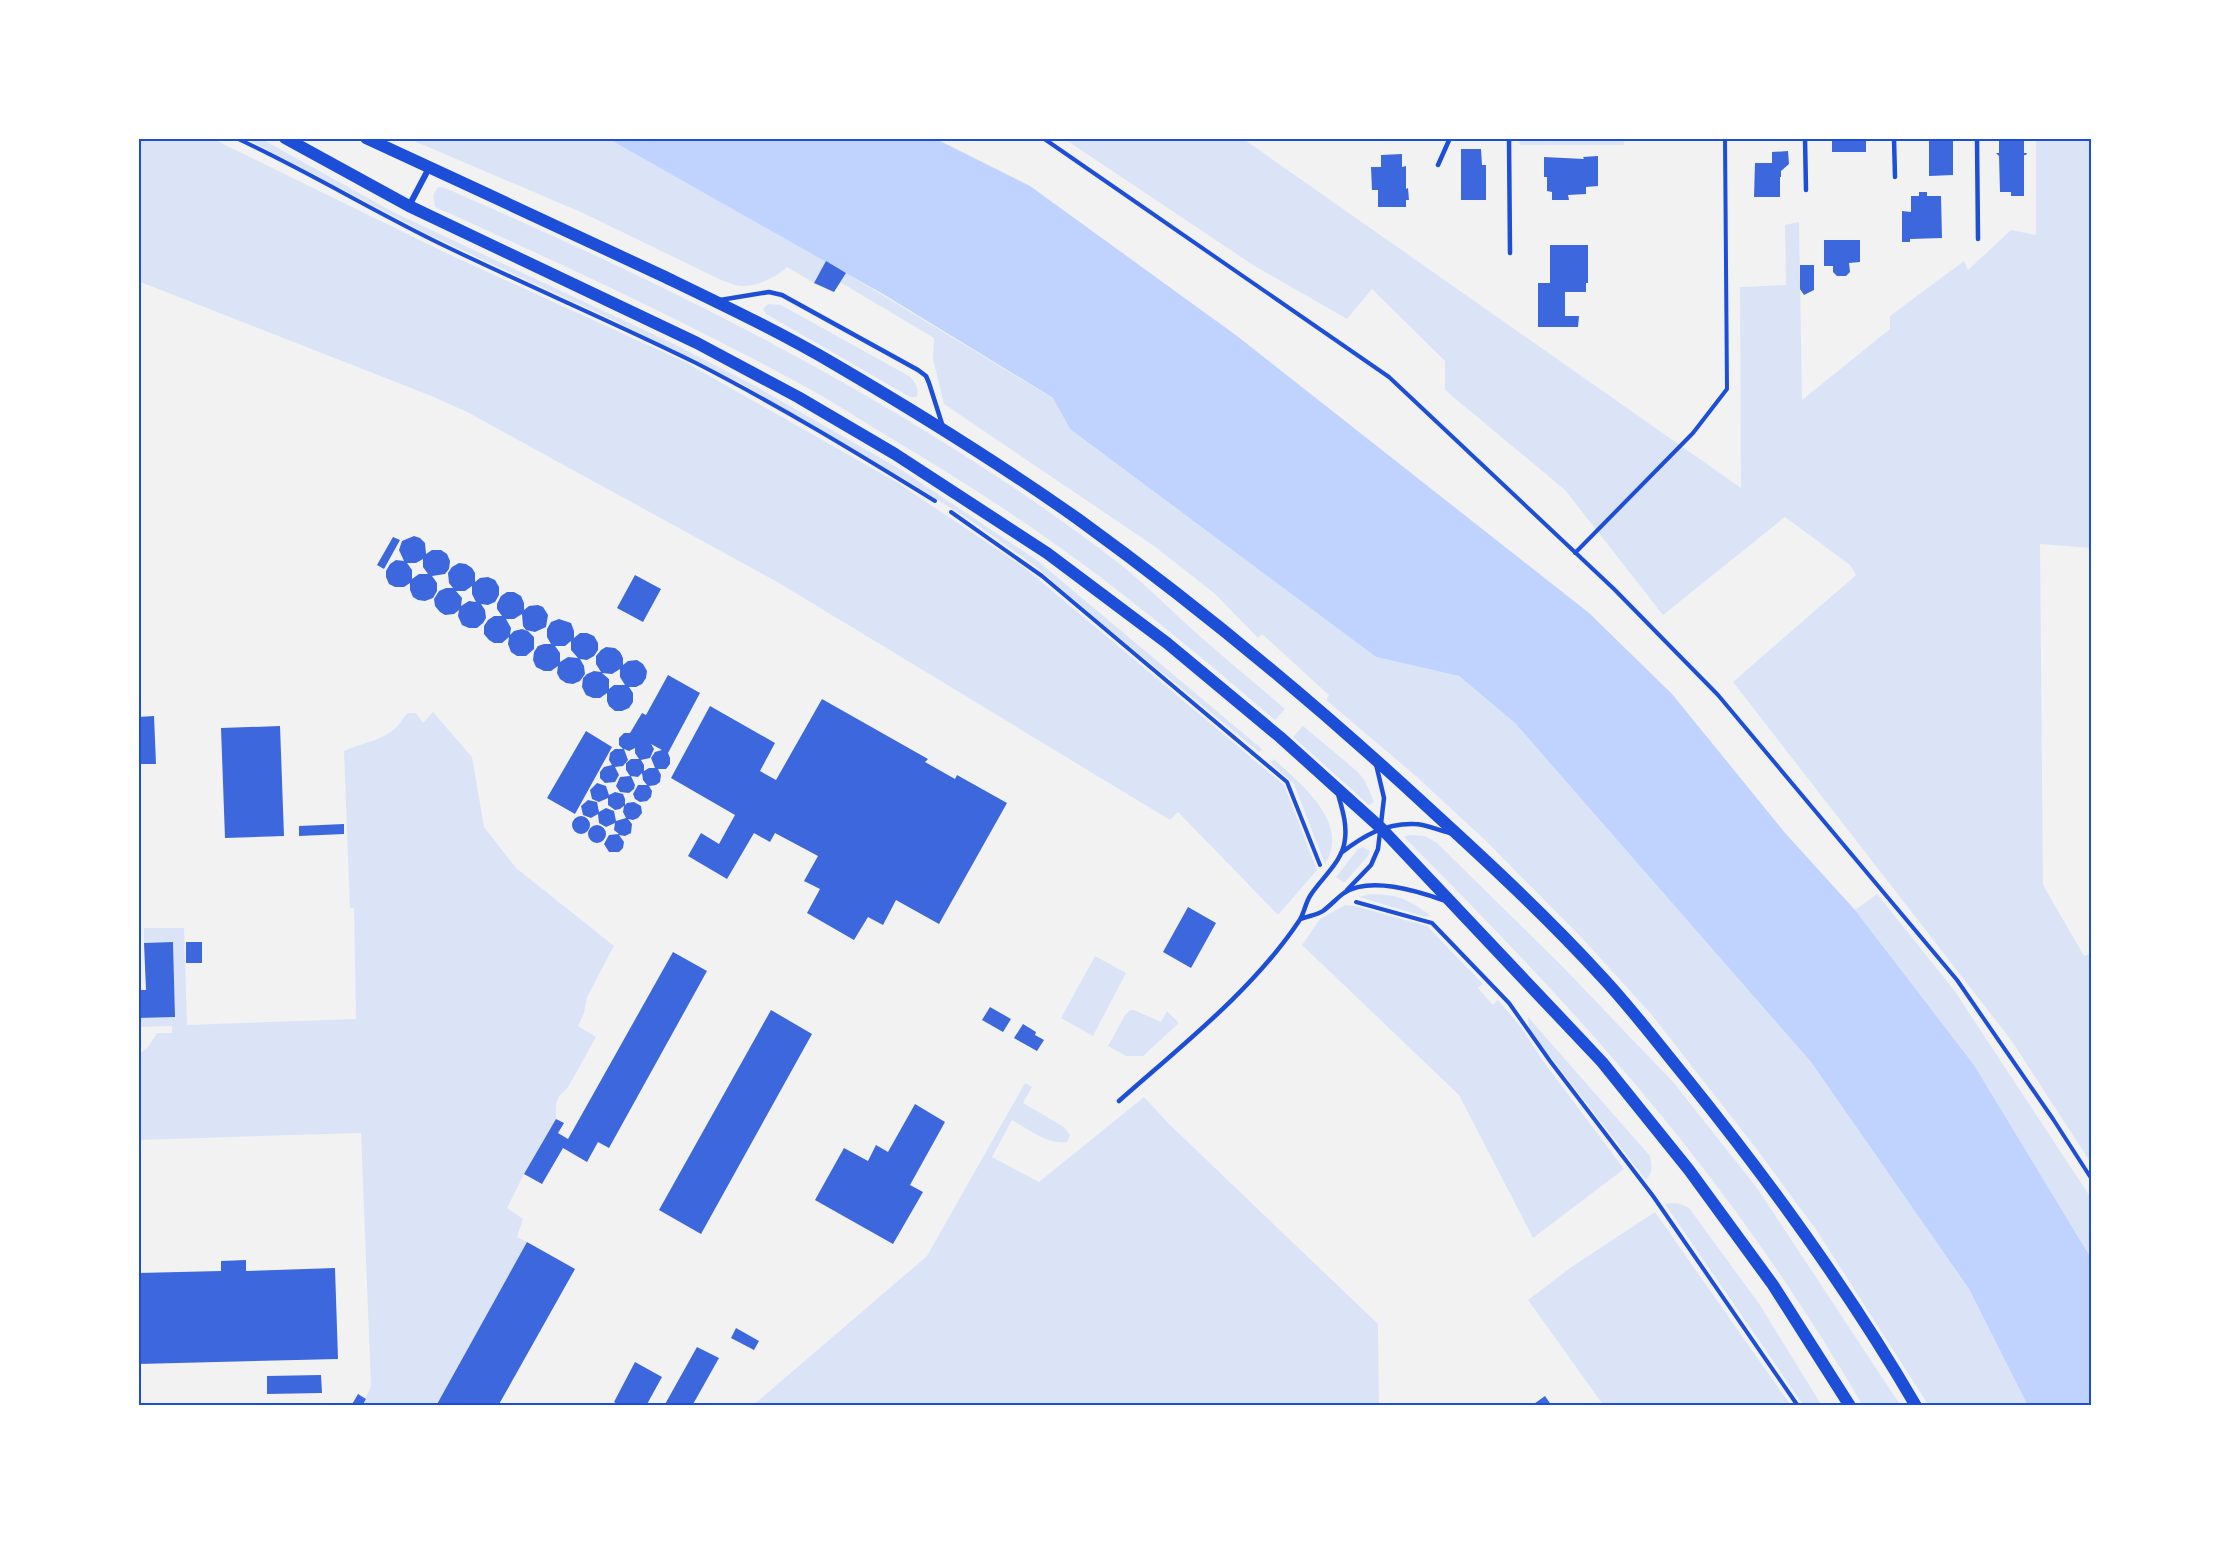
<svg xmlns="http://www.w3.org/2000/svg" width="2229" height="1544" font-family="'Roboto Condensed',sans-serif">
<rect width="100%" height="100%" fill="#f2f2f2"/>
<path fill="#dbe4f7" d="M138,138H211L446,253L685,362L898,483L1025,568L1284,785L1317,870L1278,915L1178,812L1170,820L779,583L469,413L434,397L138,281Z
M245,138H260L393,212L676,345L757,387L903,471L1038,561L1262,749L1259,752L1100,622L1035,566L970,520L906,480L742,384L613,320L427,234Z
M407,138H607L826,261L814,283L787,267C777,277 756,287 741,286C735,286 727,282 721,280L583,213Z
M1063,138H1242L1741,488L1740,287L1786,285L1785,225L1799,222L1802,400L1890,329V316L1964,261L1968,270L2011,230L2036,235V138H2091V548L2040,544L2043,885L2084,956L2091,953V1163L2011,1040L1733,682L1856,575L1850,565L1785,517L1663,615L1565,490L1445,390V361L1372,289L1347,319L1253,265Z
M1519,138H1624V145H1520Z
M438,187L445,188C681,290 915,407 1120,564C1146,585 1170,609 1194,631C1224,658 1255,683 1285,709L1275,720C1191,648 1105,576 1013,515C972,487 929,461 887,436C860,419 833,402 806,387C685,321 560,263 435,207L433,195Z
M846,273L1054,399L1070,429L1376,657L1459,676L1515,723L1811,1062L1969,1289L2028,1406H1929L1817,1231L1759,1152L1651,1014L1582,938L1487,842L1417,777L1326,700L1329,695L1262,634L1258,638L1214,593L1154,546L944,404L933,359L934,338L840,282Z
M768,304L781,305L909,376C915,382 919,387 917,397H910L766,314L763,309Z
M433,712L472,757L484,827L516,868L614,946L587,997L584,1013L578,1026L596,1037L567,1089L559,1096L556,1104V1119L524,1174L507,1208L523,1219L517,1237L527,1242L436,1406H362L371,1386L361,1133L138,1140V1055L148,1047L157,1033H172V1026L138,1027V1018L175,1017L173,942L144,943V928H184L187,1025L356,1019L354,908H350L344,751C359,744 379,741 392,731C399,727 402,718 408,713H416L423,723Z
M1303,726L1358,772L1365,781L1374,802L1369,805L1293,737Z
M1274,759C1300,784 1351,822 1325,864L1294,784L1271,763Z
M1409,835L1425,836L1437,843L1563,967L1674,1083L1757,1188L1901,1406H1863C1811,1317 1753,1231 1689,1150C1602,1039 1503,937 1404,837Z
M1363,847L1370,851L1368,856L1344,883L1336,877L1358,849Z
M1370,894C1399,895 1406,898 1430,915L1425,917L1359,897Z
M1877,894L1954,990L2091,1198V1258L1974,1065L1855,910Z
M1345,905L1355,906L1427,926L1483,984L1478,988L1493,1005L1498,1000L1521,1027L1543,1061L1624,1169L1533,1238L1459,1095L1302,945L1320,919Z
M1095,956L1126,973L1093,1036L1061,1018Z
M1130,1010H1134L1161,1022L1167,1011L1179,1023L1143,1056H1126L1108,1046L1125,1015Z
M1528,1017L1650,1156C1652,1165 1653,1173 1646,1180L1529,1029Z
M1025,1083L1032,1087L1023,1103L1064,1127L1070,1135L1067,1142C1047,1145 1029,1129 1012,1120L992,1157L1039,1182L1144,1097L1169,1124L1378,1324L1379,1406H752L927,1256Z
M1671,1203H1678L1689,1208L1760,1305L1822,1406H1804L1665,1204Z
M1655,1212L1791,1406H1604L1528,1300L1573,1266Z"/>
<path fill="#bfd3fe" d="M607,138H934L1030,186L1237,336L1589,613L1672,694L1786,834L1855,910L1974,1065L2091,1258V1406H2028L1969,1289L1811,1062L1515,723L1459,676L1376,657L1070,429L1053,398L883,294Z"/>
<path fill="#3d67dc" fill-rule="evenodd" d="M1836,138H1866V152H1832V140H1836Z
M1999,138H2024V153H2027L2026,155H2024V196H2011V192H2000L1999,156L1996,153H1999Z
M1929,139H1953V175L1929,176Z
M1461,149H1481L1482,165H1486V200H1461Z
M1788,151L1789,164L1781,171V177H1780V197H1754L1755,163H1772V152Z
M1402,154V167L1406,166V189L1408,188L1409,200H1406V207H1378V190H1372L1371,167H1381V155Z
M1598,156V186L1586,187V194L1568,195L1569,200H1552V192L1547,191V177H1544V157L1584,159L1583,157Z
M1919,192H1927V196H1941L1942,238L1910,239V242H1902V211L1911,212V196H1919Z
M1824,240H1860V262L1849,263L1850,272L1846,276H1837L1833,272V266H1824Z
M1550,245H1588V283H1586V292H1565V316H1579L1578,327H1538V283H1550Z
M826,261L846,273L834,292L814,283Z
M1800,265H1814V290L1804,295L1800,289Z
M414,536L420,538L425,543L426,554L432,550H441L447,554L450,561L449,569L445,574L432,576L437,583V591L433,598L425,601L418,600L413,597L410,590V583L404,587H395L389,584L386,577V571L390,564L396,560L404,561L399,550L402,541ZM423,559V567L428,574H419L412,579V570L407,563H416Z
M393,537L400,540L384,569L377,565Z
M459,563L466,564L472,568L475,573V582L480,578L488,577L495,580L499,587V595L495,602L488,605L481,604L485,610L486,618L483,623L477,628H469L462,625L458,616L459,610L454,614L445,615L440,612L435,606L434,599L439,591L446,588H453L449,583L448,573L452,567ZM472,586V594L476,602L469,601L461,606L462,598L456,591H465Z
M635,575L661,589L643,622L617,608Z
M507,592H514L521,596L524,603V610L529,606L538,605L543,607L548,615L546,627L535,632L526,630L523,626L522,614L514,619H506L511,628L510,635L514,631L522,629L528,631L534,637V649L526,656H517L511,652L508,644L509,637L502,643H494L489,640L484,634V626L488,620L494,616H502L497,609V604L501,596Z
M559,619L571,623L574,631V638L580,633H587L594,636L598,643V650L594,656L587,660L580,659L584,666L585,674L580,681L573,684L566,683L560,679L557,673L558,666L551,671H544L536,667L533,660L534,652L538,646L544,644H551L547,637V629L551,622ZM571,641V650L578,658L568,657L560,662V653L555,646H565Z
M606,647L615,648L620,652L623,658V665L628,661L637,660L643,664L647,671L646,678L642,684L636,687H629L633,693V702L629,708L622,711H615L609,706L607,701V693L600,698H593L586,695L582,687L583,678L587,674L594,671L601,672L596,664V656L601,650ZM620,669V677L625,685H614L609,689V679L602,673L612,674Z
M668,675L700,693L668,753L670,758V764L666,769H658L661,775L660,782L656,785L649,786L652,791L651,797L647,801L640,802L635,799L633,794L638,785H647L643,780L642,773L638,777L631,776L635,785L634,789L629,793L620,792L616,786L620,777L630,776L626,770V763L631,759H639L635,753V748L629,751L624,749L628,760L623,766L615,767L619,775L615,782L605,783L600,778V772L604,767L612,765L609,760L610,753L615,749H623L619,745V738L624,733H630L642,713L646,715ZM651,744L662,750L655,752L651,758L655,768H649L644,771V765L641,760L650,758L654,749Z
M822,699L928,759L925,762L955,779L957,775L1007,803L939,924L896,900L883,925L868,917L854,940L807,913L820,889L804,881L818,856L775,833L770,842L754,833L727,879L688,856L701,833L719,844L735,815L671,778L710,706L775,743L760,771L776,780Z
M154,716L156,764H138V717Z
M280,726L284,836L225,838L221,728Z
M586,731L612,747L575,814L547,798Z
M597,783L606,786L609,795L615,792L623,794L625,799V805L620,809L615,810L608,805V798L599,802L592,799L590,790Z
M588,800L597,802L599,812L606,808L614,811L616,821L626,818L623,812L624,806L627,803L634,802L641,806L642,813L638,818L633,820L628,819L632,824L631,833L625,836L619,835L624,842L623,848L619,852H609L604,844L609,835L619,834L614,830L615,823L606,827L599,823L598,814L591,818L583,815L581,806Z
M572 825a9 9 0 1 1 18 0a9 9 0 1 1-18 0Z
M344,824V834L299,836V826Z
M588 834a9 9 0 1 1 18 0a9 9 0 1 1-18 0Z
M1188,907L1216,923L1191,968L1163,952Z
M173,942L175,1017L138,1018V990H146L144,943Z
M186,942H202V963H186Z
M673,952L707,971L609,1148L598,1142L587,1162L563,1148L542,1184L524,1174L556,1119L564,1123L558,1133L568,1139Z
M990,1007L1011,1019L1003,1032L982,1020Z
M771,1010L812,1034L701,1234L659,1210Z
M1023,1024L1036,1032L1035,1035L1044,1040L1037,1051L1014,1038Z
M915,1104L945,1122L910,1185L923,1192L893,1244L815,1200L844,1148L868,1161L876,1145L888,1152Z
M527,1242L575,1269L498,1406H436Z
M246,1260V1271L335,1268L338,1359L138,1364V1273L221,1271V1261Z
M736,1328L759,1341L754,1350L731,1338Z
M697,1347L719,1358L692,1406H664Z
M635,1362L662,1377L646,1406H621L614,1402Z
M321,1375L322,1393L267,1394V1376Z
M358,1394L366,1399L362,1406H351Z
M1545,1396L1552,1406H1531Z"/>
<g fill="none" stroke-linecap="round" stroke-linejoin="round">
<path stroke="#1d4ed8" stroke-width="4" d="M236,138C308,171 374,212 445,246C528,286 613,322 696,363C778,405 857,453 935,501
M1043,138L1389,377L1614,589L1718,695L1957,980L2053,1119L2091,1178
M951,512L1042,576L1287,782L1320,865
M1575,553L1693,433L1727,389L1725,138
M1356,902L1432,923L1509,1003L1550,1061L1653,1196L1798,1406"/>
<path stroke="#1d4ed8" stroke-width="4.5" d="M1509,138L1510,253
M1805,138L1806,190
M1894,138L1895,177
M1977,138L1978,239
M1438,165L1450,138
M720,300L769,292L782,295L918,370L926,376L929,383L943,427
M1341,853C1363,836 1385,823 1414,824C1425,824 1438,830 1450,833
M1347,890L1371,865L1378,849L1384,798L1376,764
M1301,919C1308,916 1317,915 1323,911C1331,905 1337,898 1344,893C1370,876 1417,891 1443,900
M1119,1101C1181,1046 1253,990 1299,921C1304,914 1305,904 1310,896C1321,878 1343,862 1345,839C1347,823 1342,809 1338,794"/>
<path stroke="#1d4ed8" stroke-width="6" d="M409,206L429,168"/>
<path stroke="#1d4ed8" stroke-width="12" d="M285,138L409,206L697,343L798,397L895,454L1047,553L1167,643L1280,737L1382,829L1602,1062L1689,1170L1773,1285L1850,1406
M366,138C465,184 564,229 663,276C721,304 780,332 836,365C918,413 1000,464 1078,519C1202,609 1321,708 1433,812C1491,865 1549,919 1602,977C1632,1009 1659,1045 1687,1079C1770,1182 1849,1291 1916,1406"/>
</g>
<rect width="2229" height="1544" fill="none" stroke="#ffffff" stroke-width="279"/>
<rect x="140" y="140" width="1950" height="1264" fill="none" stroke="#1d4ed8" stroke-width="2"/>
</svg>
